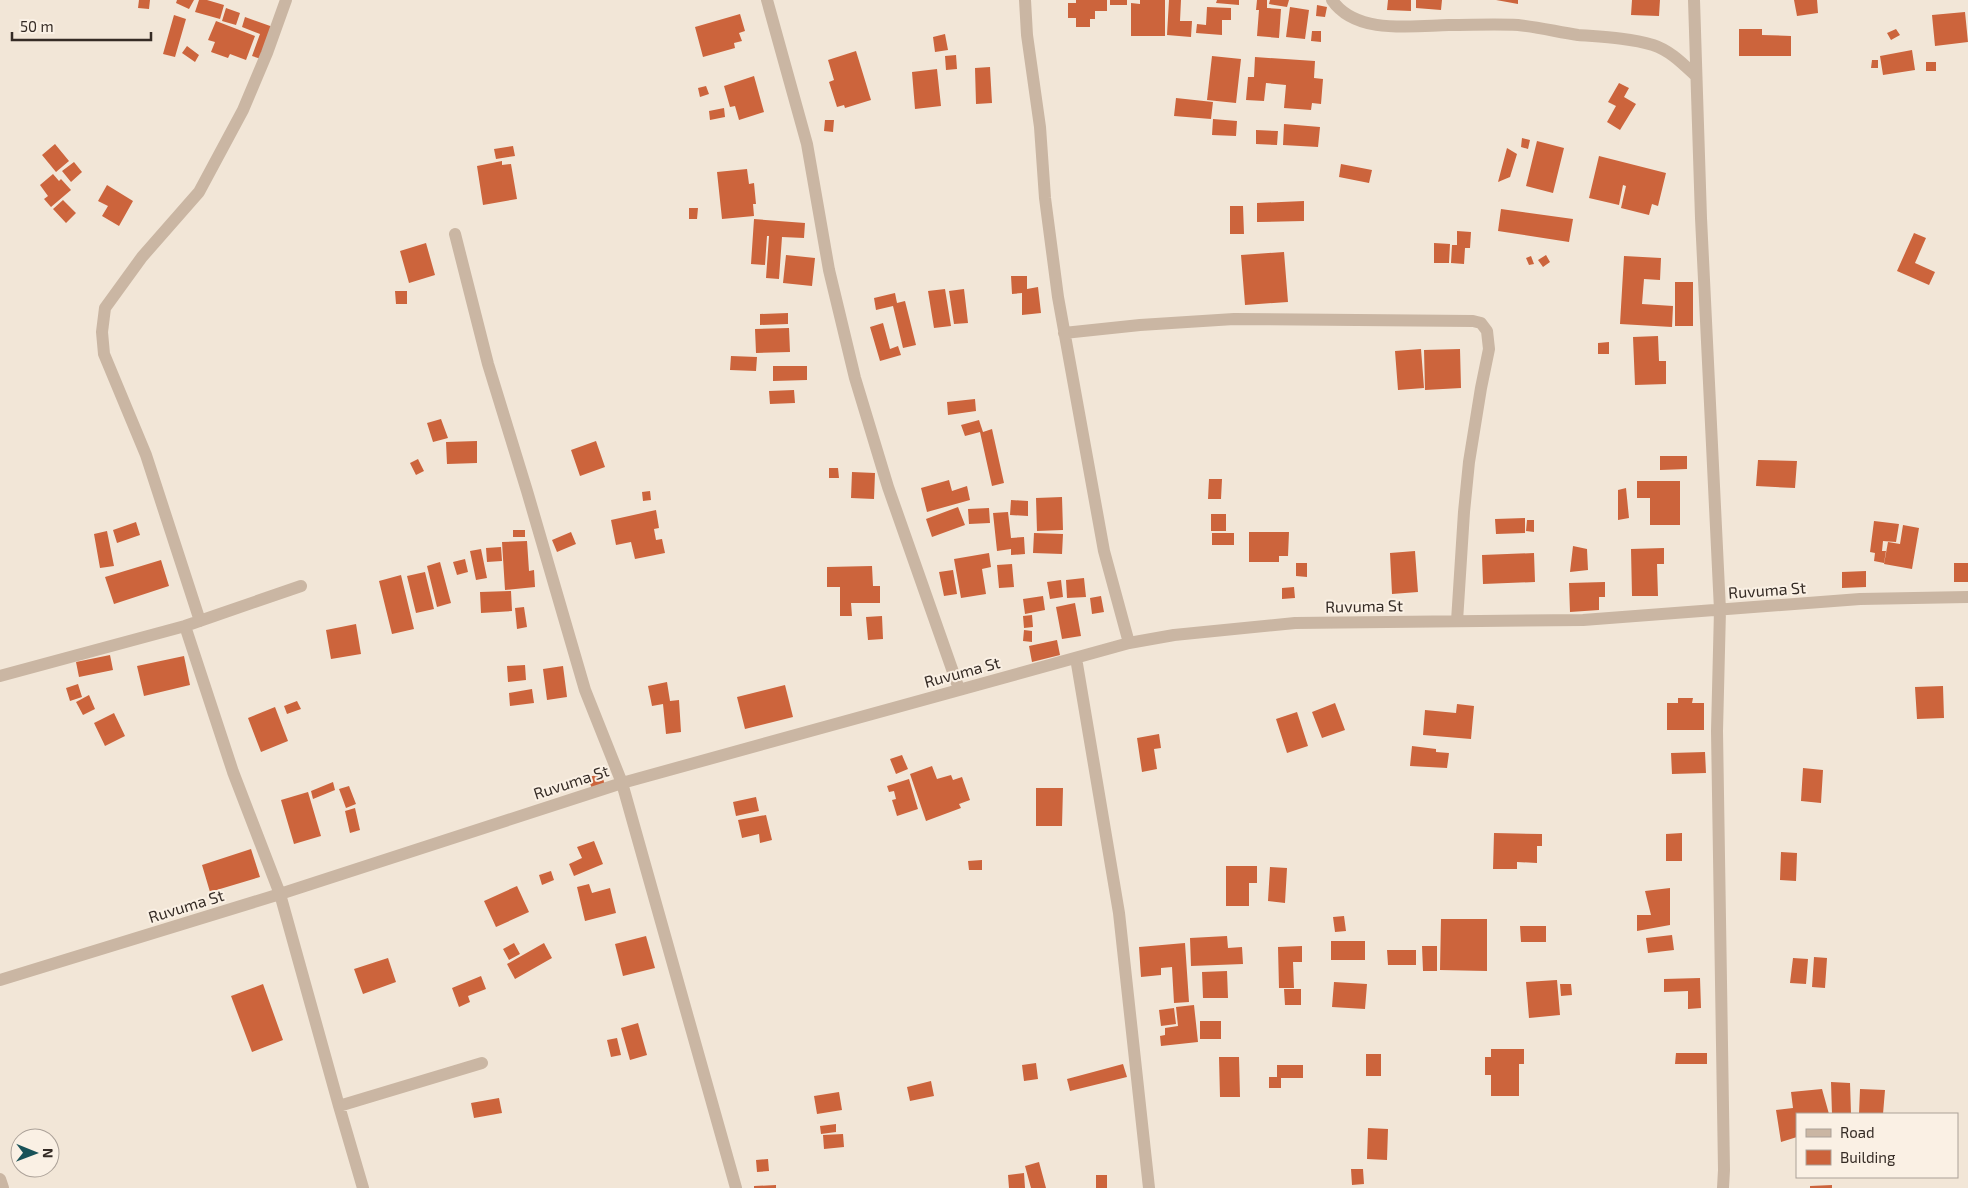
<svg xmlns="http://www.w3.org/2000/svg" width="1968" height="1188" font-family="'Exo 2',sans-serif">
<rect width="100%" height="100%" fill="#f2e6d7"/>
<path fill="#cc643c" d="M139,0H150L149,9L138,8Z
M177,0H194L189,9L176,3Z
M199,0H207L224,5L220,19L195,12Z
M1076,0H1107V11H1095V19H1090V27H1076V18H1068V3H1076Z
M1110,0H1127V5H1110Z
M1140,0H1165V36H1131V3L1140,4Z
M1169,0H1181L1180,21H1192L1191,37L1167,35Z
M1217,0H1239V5L1216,3Z
M1257,0H1267V8L1281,9L1279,38L1257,36L1259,10H1256Z
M1270,0H1289L1287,7L1269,4Z
M1388,0H1411V11L1387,10Z
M1416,0H1442L1441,10L1416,8Z
M1496,0H1518V4Z
M1632,0H1660L1659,16L1631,15Z
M1794,0H1817L1818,13L1797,16Z
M1317,5L1327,7L1325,17L1316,16Z
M1207,7L1231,8V20H1222V35L1196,33L1197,24L1206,25Z
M1290,7L1309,10L1305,39L1286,37Z
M226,8L240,13L236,25L222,21Z
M1965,12L1968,42L1935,46L1932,15Z
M740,14L745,31L739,33L742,41L734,43L735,48L703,57L695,27Z
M174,15L186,19L175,57L163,54Z
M245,17L273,27L261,59L252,56L260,34L242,27Z
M216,21L255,36L246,60L230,54L228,58L211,52L215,42L208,40Z
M1739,29H1762V35L1791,36V56H1739Z
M1896,29L1900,35L1891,40L1887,33Z
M1312,31H1321V42L1311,41Z
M945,34L948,50L935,52L933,37Z
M187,46L199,55L195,62L182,53Z
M1912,50L1915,70L1883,75L1880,56Z
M856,51L871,100L845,108L844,105L837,107L829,82L834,80L828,60Z
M956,55L957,69L946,70L945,56Z
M1212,56L1241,59L1236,103L1207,100Z
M1255,57L1315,61L1314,78L1323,79L1321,104L1312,103L1311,110L1284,108L1286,85L1266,83L1264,101L1246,100L1248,77H1254Z
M1872,60H1878V68H1871Z
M1926,62H1936V71H1926Z
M990,67L992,103L976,104L975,68Z
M937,69L941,106L915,109L912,72Z
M754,76L764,112L739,120L735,106L730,107L724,86Z
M1619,83L1629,88L1624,97L1636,104L1620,130L1607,122L1616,106L1608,102Z
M706,86L709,94L700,97L698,88Z
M1176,98L1213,102L1211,119L1174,116Z
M724,108L725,117L710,120L709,111Z
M1213,119L1237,121L1236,136L1212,135Z
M825,120H834L833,132L824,131Z
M1284,124L1320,127L1318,147L1283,145Z
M1256,130L1278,131L1277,145L1256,144Z
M1522,138L1530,140L1528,149L1521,147Z
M1537,141L1564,148L1553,193L1526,186Z
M55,144L69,161L56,172L42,155Z
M513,146L515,156L496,159L494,149Z
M1507,148L1517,154L1510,177L1498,182Z
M1599,156L1666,173L1658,206L1652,204L1649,215L1621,208L1626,186L1623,185L1619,205L1589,198Z
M502,161V165L511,164L517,199L483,205L477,166Z
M74,162L82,172L71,182L62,171Z
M1341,164L1372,170L1369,183L1339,177Z
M747,169L749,184L754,183L756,204H753L754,216L722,219L717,172Z
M53,174L59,181L61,179L71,190L51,207L44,199L48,196L40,185Z
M107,185L133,201L119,226L102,216L108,206L98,201Z
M63,200L76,213L66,223L53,209Z
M1304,201V221L1257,222V203Z
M1230,206H1243L1244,234H1230Z
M689,208H698L697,219H689Z
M1501,209L1573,219L1569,242L1498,231Z
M754,219L805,223L804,238L782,237L779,279L766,278L769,236H767L765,265L751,264Z
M1457,231L1471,232L1470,248H1465L1464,264L1451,263L1452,245H1457Z
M1914,233L1926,238L1915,263L1935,272L1929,285L1897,271Z
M426,243L435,275L409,283L400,251Z
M1434,243L1450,244L1449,263H1434Z
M1284,252L1288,302L1245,305L1241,255Z
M786,255L815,258L812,286L783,283Z
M1546,255L1550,262L1543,267L1538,260Z
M1531,256L1534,264L1529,265L1526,258Z
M1624,256L1661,258L1660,280L1644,279L1642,304L1673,306L1672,327L1620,324Z
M1011,276H1027V289L1038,287L1041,313L1022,315V293L1012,294Z
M1675,282H1693V326H1675Z
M945,289L951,326L934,328L928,291Z
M964,289L968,323L954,324L949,291Z
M395,291H407V304H396Z
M895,293L897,303L905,301L916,345L903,348L893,306L876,310L874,298Z
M788,313V324L760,325V314Z
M883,323L890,349L898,346L901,355L880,361L870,327Z
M789,328L790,352L756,353L755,329Z
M1658,336L1659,361H1666V384L1635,385L1633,337Z
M1609,342V354H1598V343Z
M1421,349L1424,388L1398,390L1395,351Z
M1460,349L1461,388L1425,390L1424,350Z
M731,356L757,357L756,371L730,370Z
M773,366H807V380L773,381Z
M794,390L795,403L770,404L769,391Z
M975,399L976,411L948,415L947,402Z
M441,419L448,438L433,442L427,423Z
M979,420L983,432L992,429L1004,483L992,486L980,432L965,436L961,425Z
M477,441V463L447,464L446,442Z
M596,441L605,467L580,476L571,450Z
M1660,456H1687V469L1660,470Z
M418,459L424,471L416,475L410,463Z
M1758,460L1797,461L1795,488L1756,486Z
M829,468H838L839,478H829Z
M852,472L875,473L874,499L851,498Z
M1209,479H1222L1221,499H1208Z
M949,480L952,491L967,486L970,500L927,512L921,488Z
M1637,481H1680V525H1650V498H1637Z
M1626,488L1629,518L1618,520V490Z
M650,491L651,500L643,501L642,492Z
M1062,497L1063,530L1037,531L1036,498Z
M1011,500L1028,501V516L1010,515Z
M958,507L965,525L932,537L926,519Z
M989,508L990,523L969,524L968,509Z
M656,510L659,528L654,529L656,540L662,539L665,553L635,559L631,542L616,545L611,520Z
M1008,512L1011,538L1024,537L1025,554L1011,555V549L997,551L993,513Z
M1211,514H1226V531H1211Z
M1525,518V533L1496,534L1495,519Z
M1527,520H1534V532L1526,531Z
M1874,521L1899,524L1896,542L1883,541L1882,551H1886L1884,563L1874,561L1875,553L1870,552Z
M136,522L140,535L117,543L113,530Z
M1903,525L1919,528L1912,569L1884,564L1888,542L1900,544Z
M513,530H525V537H513Z
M107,531L114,566L100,568L94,534Z
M571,532L576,544L557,552L552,540Z
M1249,532H1289L1288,556H1279V562H1249Z
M1034,533L1063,534L1062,554L1033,553Z
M1212,533H1234V545H1212Z
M527,541L529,571L534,570L535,587L505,590L502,542Z
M1573,546L1587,549L1588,570L1570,572Z
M501,547L502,561L487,562L486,548Z
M1664,548V564H1657L1658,596H1632L1631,549Z
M481,549L487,578L476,580L470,551Z
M1415,551L1418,592L1392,594L1390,553Z
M989,553L991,567L982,569L986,594L961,598L954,559Z
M1534,553L1535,582L1483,584L1482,555Z
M465,559L468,572L457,575L453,562Z
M161,560L169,586L114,604L105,577Z
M440,562L451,603L437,607L427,566Z
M1296,563H1307V577L1296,576Z
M1954,563H1968V582H1954Z
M1012,564L1014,587L999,588L997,565Z
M872,566L873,586H880V603H851L852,616H840V587H827V567Z
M953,570L957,594L944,596L939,572Z
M1866,571V587L1842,588V572Z
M425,572L434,609L416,613L407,576Z
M401,575L414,629L392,634L379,581Z
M1084,578L1086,597L1067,598L1066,580Z
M1061,580L1063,597L1050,599L1047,582Z
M1605,582V597H1599V610L1570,612L1569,583Z
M1294,587L1295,598L1282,599V588Z
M511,591L512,611L481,613L480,592Z
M1043,596L1045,610L1025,614L1023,599Z
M1101,596L1104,612L1092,614L1090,598Z
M1075,603L1081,636L1062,639L1056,607Z
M524,607L527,627L517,629L515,608Z
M1032,615L1033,627L1024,628L1023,616Z
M882,616L883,639L868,640L866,617Z
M356,624L361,654L331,659L326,630Z
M1024,630L1032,631V642L1023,641Z
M1057,640L1060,655L1032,662L1029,646Z
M110,655L113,670L79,677L76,662Z
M184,656L190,685L144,696L137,666Z
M525,665L526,680L508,682L507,666Z
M563,666L567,697L547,700L543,669Z
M667,682L670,701L679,700L681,732L666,734L663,704L652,706L648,686Z
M78,684L82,697L70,701L66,688Z
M785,685L793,717L745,729L737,697Z
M1943,686L1944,718L1917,719L1915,687Z
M532,689L534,703L510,706L509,693Z
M89,695L95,709L83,715L76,702Z
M1678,698H1693L1692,703H1704V730H1667V703H1678Z
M297,701L301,709L287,714L284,706Z
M1335,703L1345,730L1322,738L1312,712Z
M1457,704L1474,706L1471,739L1423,735L1425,710L1456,713Z
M275,707L288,741L261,752L248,718Z
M1297,712L1308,746L1287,753L1276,719Z
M114,713L125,736L105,746L94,723Z
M1159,734L1161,748L1154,749L1157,769L1142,772L1137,738Z
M1412,746L1436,749V752L1449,753L1447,768L1410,766Z
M1705,752L1706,773L1672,774L1671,753Z
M902,755L908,769L896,774L890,759Z
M932,766L937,779L951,775L953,780L962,777L970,800L959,804L961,808L926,821L910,774Z
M1803,768L1823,770L1821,803L1801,801Z
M602,774L605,786L592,789L588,777Z
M909,779L918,809L897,816L892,800L896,799L894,791L889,792L887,786Z
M333,782L335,790L313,799L311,791Z
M349,786L356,804L346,808L339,789Z
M1036,788H1063L1062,826H1036Z
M308,792L321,836L294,844L281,800Z
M756,797L759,811L736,816L733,802Z
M355,808L360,830L350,833L345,811Z
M766,815L772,840L760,843L759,834L742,838L738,820Z
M1494,833L1542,834V846H1537V863L1517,862V869H1493Z
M1682,833V861H1666V834Z
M594,841L603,864L574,876L569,864L582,858L577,847Z
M251,849L260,877L210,892L202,865Z
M1781,852L1797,853L1796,881L1780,880Z
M982,860V870H969L968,861Z
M1226,866H1257V883H1249V906H1226Z
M1270,867L1287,868L1285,903L1268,901Z
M551,871L554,880L542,885L539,875Z
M589,884L592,893L610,888L616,913L585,921L577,887Z
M517,886L529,912L496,927L484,901Z
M1670,888V925L1637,931V915H1651L1645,891Z
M1344,916L1346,931L1335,932L1333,917Z
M1441,919H1487V971L1440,970Z
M1520,926H1546V942H1521Z
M1672,935L1674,950L1648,953L1646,938Z
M646,936L655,968L623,976L615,944Z
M1227,936L1228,948L1242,947L1243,964L1191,966L1190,938Z
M1331,941H1365V960H1331Z
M514,943L520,954L509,960L503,949Z
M544,943L552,958L515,979L507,964Z
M1185,943L1189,1002L1174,1003L1172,967L1161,968V975L1141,977L1139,947Z
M1302,946V962H1293L1294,988H1279L1278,947Z
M1422,946H1437V971H1423Z
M1387,950H1416V965H1388Z
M1814,957L1827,958L1825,988L1812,987Z
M388,958L396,982L363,994L354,969Z
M1793,958L1808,959L1806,984L1790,983Z
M1227,971L1228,998H1203L1202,972Z
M481,976L486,989L468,996L470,1002L459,1007L452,988Z
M1700,978L1701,1008L1688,1009V991L1664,992V979Z
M1557,980L1560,1015L1529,1018L1526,982Z
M1334,982L1367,984L1365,1009L1332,1007Z
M263,984L283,1040L252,1052L231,996Z
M1560,984H1571L1572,995L1561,996Z
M1284,989H1301V1005H1285Z
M1194,1005L1198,1042L1161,1046L1160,1036L1165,1035V1028L1178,1026L1176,1007Z
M1174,1008L1176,1024L1161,1026L1159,1010Z
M1200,1021H1221V1039H1200Z
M638,1023L647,1055L630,1060L621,1028Z
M617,1038L621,1055L611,1057L607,1040Z
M1491,1049H1524V1064H1519V1096H1491V1075H1485V1057H1491Z
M1676,1053H1707V1064H1675Z
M1366,1054H1381V1076H1366Z
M1219,1057H1239L1240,1097H1220Z
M1036,1063L1038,1079L1024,1081L1022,1065Z
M1123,1064L1127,1077L1070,1091L1067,1079Z
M1277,1065H1303V1078H1281V1088H1269V1077H1277Z
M931,1081L934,1096L910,1101L907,1087Z
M1831,1082L1850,1083L1851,1114H1832Z
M1822,1089L1829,1114H1797V1137L1781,1142L1776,1110L1793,1108L1791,1092Z
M1860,1089L1885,1090L1883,1114H1859Z
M839,1092L842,1110L817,1114L814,1096Z
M499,1098L502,1113L474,1118L471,1103Z
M836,1124V1132L821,1134L820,1126Z
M1368,1128L1388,1129L1387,1160L1367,1159Z
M843,1134L844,1147L824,1149L823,1135Z
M768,1159L769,1171L757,1172L756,1160Z
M1039,1162L1046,1188H1031L1025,1166Z
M1351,1169H1363L1364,1184L1352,1185Z
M1024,1173L1025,1188H1009L1008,1175Z
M1096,1175H1107V1188H1096Z
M776,1185V1188H754V1186Z
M1832,1185V1188H1810V1186Z"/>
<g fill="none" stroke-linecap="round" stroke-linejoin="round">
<path stroke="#cab6a3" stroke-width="12" d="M767,0L807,144L829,270L855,378L888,487L959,689
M1025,0L1027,35L1040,127L1045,198L1058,297L1104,551L1129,643
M1332,0C1356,35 1412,26 1449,25C1472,25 1495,24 1518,25C1538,27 1558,32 1578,35C1603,37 1629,38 1653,45C1671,51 1683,64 1696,76
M1694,0L1701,218L1720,610L1717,731L1724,1170L1723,1188
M455,234L488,364L527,491L585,690L622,783L736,1188
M1064,333L1140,325L1234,319L1473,321L1481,323L1487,331L1489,349L1481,388L1469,462L1464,512L1457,621
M200,621L146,455L104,354L102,332L105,308L142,257L199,192L243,110L267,53L286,0
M185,626L233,772L280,894L339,1106L363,1188
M1076,658L1119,913L1149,1188
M0,676L185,626L301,586
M0,980L280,894L622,783L1129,643L1174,635L1295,623L1583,620L1860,599L1968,597
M339,1106L482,1063
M0,1179L3,1188"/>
</g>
<g text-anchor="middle" stroke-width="4" stroke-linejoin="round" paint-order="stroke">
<g font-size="16" fill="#352b25" stroke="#faf0e4">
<text transform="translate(1767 590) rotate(-4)" y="6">Ruvuma St</text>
<text transform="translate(1364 606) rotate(-1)" y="6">Ruvuma St</text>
<text transform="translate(962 672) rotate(-15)" y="6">Ruvuma St</text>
<text transform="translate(571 782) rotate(-18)" y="6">Ruvuma St</text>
<text transform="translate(186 906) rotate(-17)" y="6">Ruvuma St</text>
</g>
</g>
<rect x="1796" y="1113" width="162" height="65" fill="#faf0e4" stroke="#aba198"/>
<rect x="1806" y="1129" width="25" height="8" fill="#cab6a3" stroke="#aba198"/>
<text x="1840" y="1138" font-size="15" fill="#352b25">Road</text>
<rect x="1806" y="1150" width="25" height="15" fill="#cc643c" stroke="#aba198"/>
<text x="1840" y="1163" font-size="15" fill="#352b25">Building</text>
<g transform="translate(35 1153) rotate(91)"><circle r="24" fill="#faf0e4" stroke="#aba198"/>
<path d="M0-4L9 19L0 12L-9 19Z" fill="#195258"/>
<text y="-8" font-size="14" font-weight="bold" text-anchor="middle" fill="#352b25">N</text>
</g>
<path d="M12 32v8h139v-8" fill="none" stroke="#352b25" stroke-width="2.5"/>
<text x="20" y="32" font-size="15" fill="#352b25" stroke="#faf0e4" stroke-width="4" paint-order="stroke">50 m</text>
</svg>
